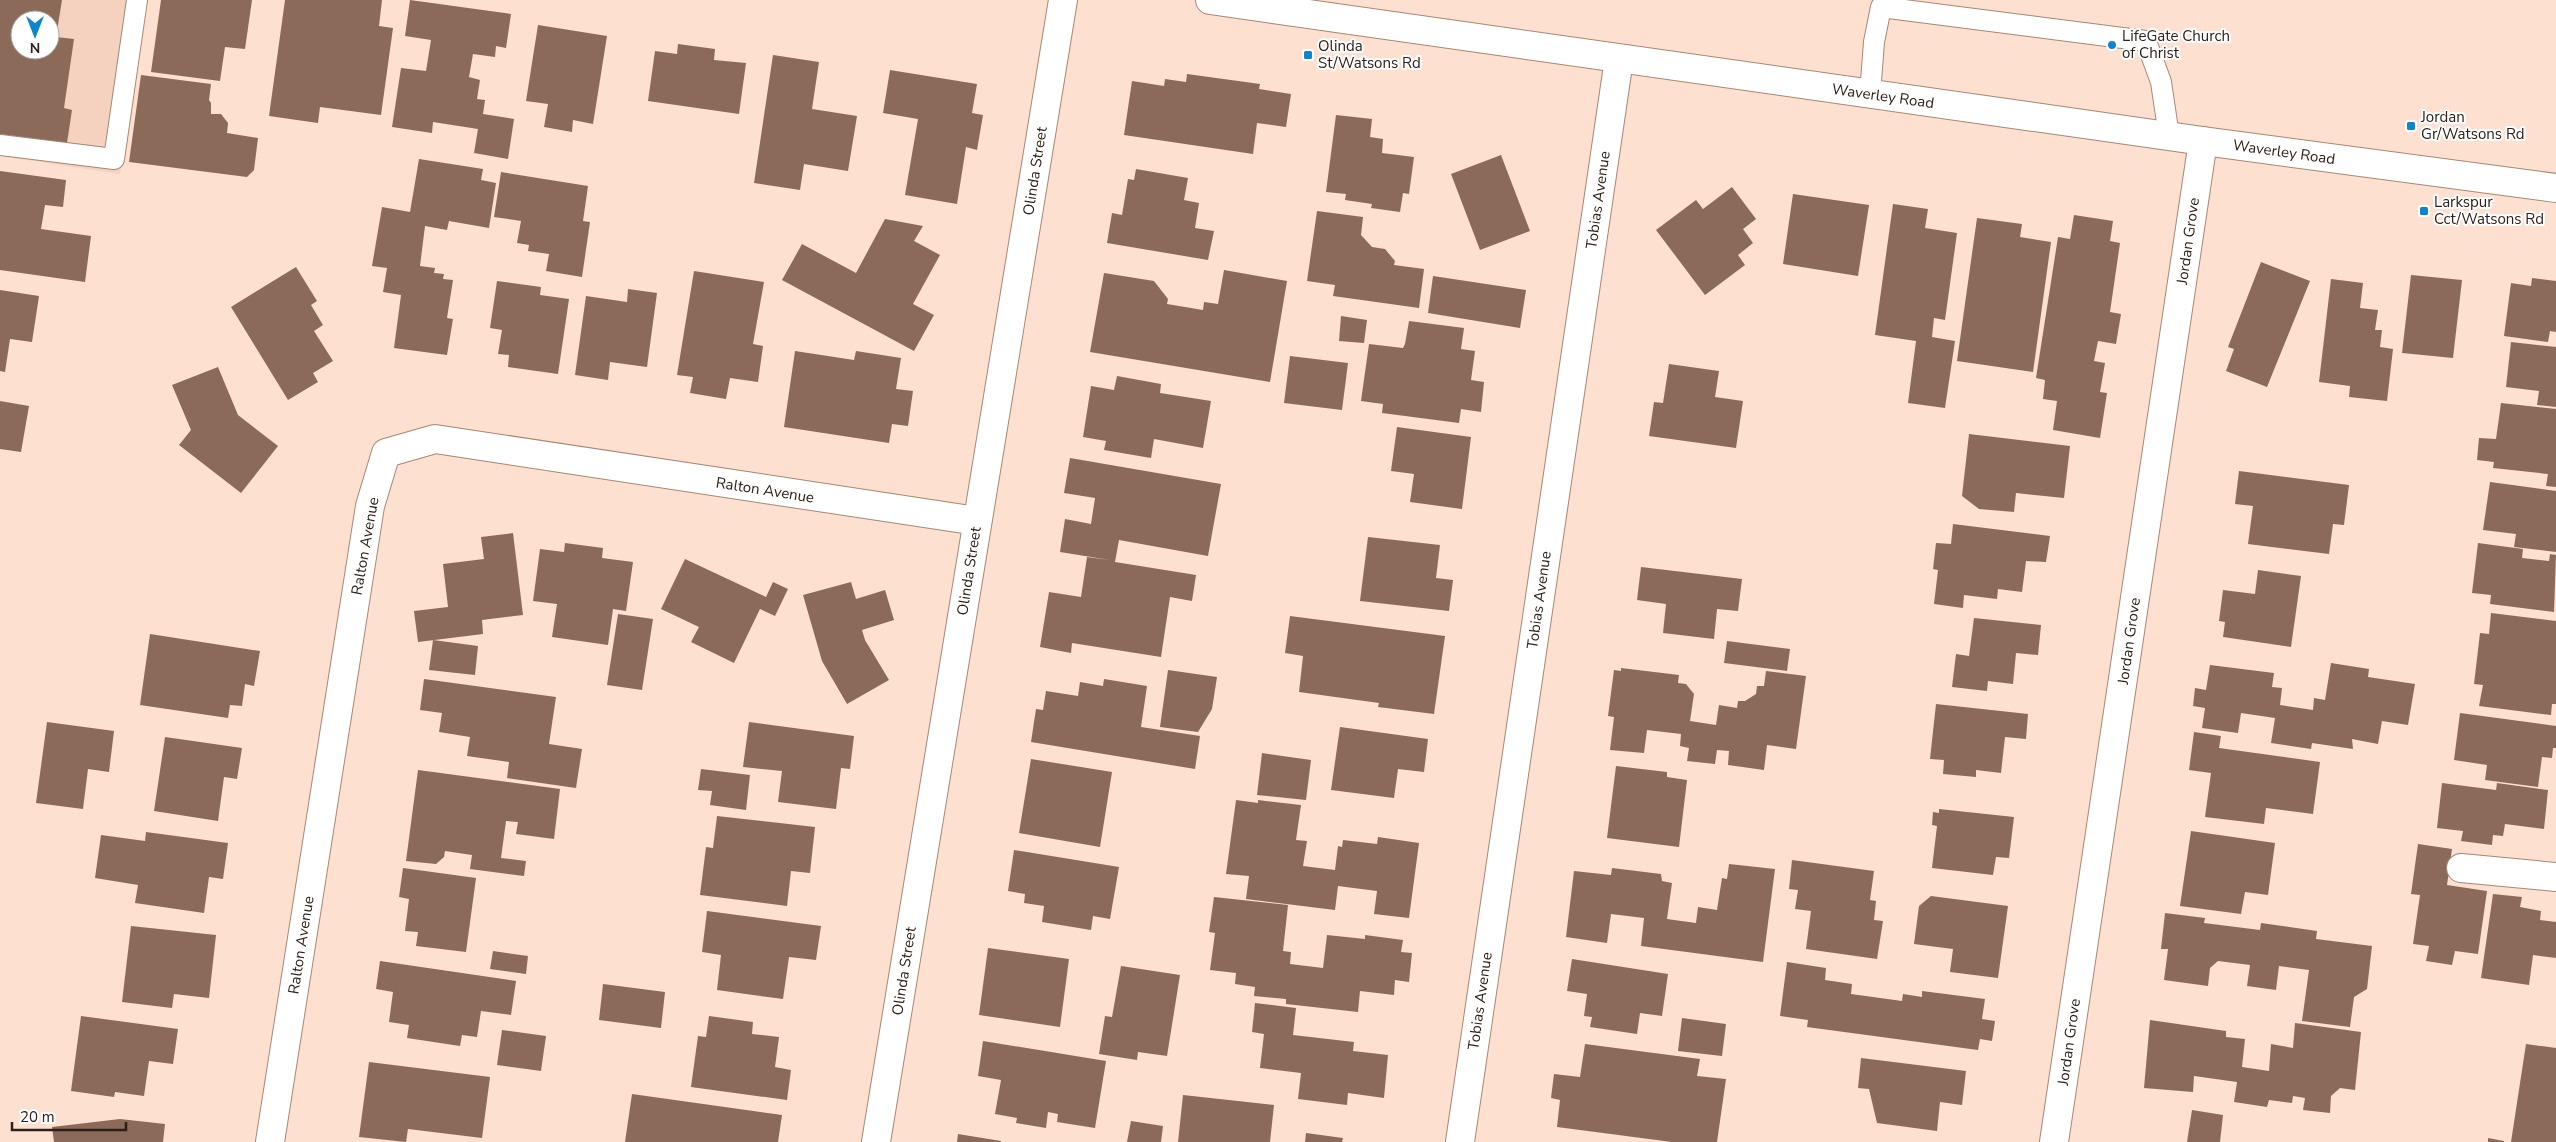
<svg xmlns="http://www.w3.org/2000/svg" width="2556" height="1142" font-family="'Nunito Sans',sans-serif">
<rect width="100%" height="100%" fill="#fee0d0"/>
<path fill="#f5d1bf" fill-rule="evenodd" d="M0,0H146L120,174L0,156ZM20,20H50V50H20Z"/>
<path fill="#8b6a59" fill-rule="evenodd" d="M0,0H62L56,37L74,39L64,108L72,110L67,143L0,134ZM20,20H50V50H20Z
M161,0H252L245,49L225,47L220,81L151,72Z
M285,0H382L379,26L393,28L381,115L320,107L318,123L269,116Z
M410,0L511,14L506,48L496,46L495,57L473,54L469,77L480,80L477,99L485,100L483,114L514,119L508,159L474,153L478,129L433,122L432,133L392,127L401,68L426,71L431,40L405,36Z
M538,25L607,36L593,124L573,120L572,132L544,127L548,104L526,101Z
M678,44L715,49L714,60L746,63L739,114L648,101L655,51L677,54Z
M773,55L819,62L812,109L857,116L848,171L804,164L800,190L754,183Z
M890,70L977,84L972,113L983,115L977,150L966,147L957,204L905,195L918,119L883,113Z
M1187,74L1260,84L1259,89L1291,94L1286,127L1257,123L1253,154L1124,135L1132,81L1164,86L1165,79L1186,82Z
M141,75L211,84L209,100L211,103V114H221L228,123L227,133L258,138L254,170L247,177L129,162Z
M1336,115L1372,119L1370,137L1383,139L1382,153L1414,157L1409,194L1403,193L1400,212L1371,208L1372,204L1345,200L1346,194L1326,192Z
M1501,155L1530,231L1480,250L1451,174Z
M419,159L483,169L481,180L496,183L489,228L449,221L447,230L425,226L420,266L435,268L434,273L444,274L443,279L453,280L447,318L453,319L447,355L394,348L401,295L383,292L387,268L372,266L382,207L410,212Z
M1136,169L1188,178L1184,200L1199,203L1195,228L1214,231L1208,260L1107,243L1112,213L1122,215L1128,179L1134,180Z
M0,171L66,180L63,207L45,205L41,229L91,236L85,282L0,270Z
M501,172L588,186L583,221L590,222L582,277L546,271L549,254L528,251L529,245L517,243L521,221L494,217Z
M1732,187L1756,219L1743,229L1753,243L1738,255L1745,265L1705,295L1656,230L1696,200L1703,209Z
M1793,194L1869,205L1858,276L1783,264Z
M1893,204L1928,209L1925,228L1957,233L1945,320L1934,318L1932,337L1955,341L1945,408L1908,403L1916,341L1875,335Z
M1317,211L1363,217L1361,235L1372,247L1385,249L1395,261L1394,265L1424,269L1419,308L1333,296L1335,285L1307,281Z
M2074,215L2113,221L2110,241L2120,243L2110,312L2121,314L2116,344L2098,341L2094,361L2105,363L2100,392L2107,393L2100,438L2053,430L2057,401L2043,399L2045,380L2036,378L2058,237L2070,239Z
M1977,218L2022,224L2020,237L2051,242L2033,372L1957,361Z
M885,219L923,226L914,241L940,255L913,304L934,315L914,351L782,280L802,244L856,273Z
M2261,262L2310,281L2267,387L2226,371L2234,349L2228,347Z
M296,267L317,301L311,305L323,325L314,331L333,361L313,373L318,382L288,400L231,307Z
M1224,270L1287,281L1270,382L1090,352L1104,273L1154,281L1168,299L1167,304L1203,310L1204,302L1218,304Z
M694,271L764,282L753,344L763,346L758,382L730,378L726,399L690,393L693,377L677,375Z
M2411,275L2462,280L2453,358L2402,353Z
M1433,276L1526,290L1520,328L1428,313Z
M2532,278L2556,281V332L2550,331L2548,342L2504,336L2511,283L2531,286Z
M2331,279L2363,283L2360,308L2378,310L2375,330H2382L2380,347L2393,349L2387,401L2349,397L2350,386L2319,382Z
M497,281L541,287L540,295L569,299L558,374L508,367L509,355L498,354L502,330L490,328Z
M628,289L657,293L647,367L610,362L608,380L575,375L586,296L627,302Z
M0,290L39,296L32,342L10,339L5,372L0,371Z
M1341,316L1367,320L1364,343L1339,341Z
M1409,321L1464,328L1461,349L1475,351L1471,380L1484,382L1481,412L1461,409L1459,423L1382,413L1383,404L1361,401L1369,344L1403,348L1405,344Z
M2511,342L2556,347V407L2537,405L2539,391L2506,387Z
M795,351L854,360L856,351L901,358L896,389L913,391L908,426L892,424L889,443L784,427Z
M1290,356L1348,363L1342,410L1284,403Z
M1669,364L1719,371L1715,397L1743,401L1736,448L1649,436L1654,402L1663,403Z
M218,367L238,415L278,446L241,493L179,445L191,430L172,385Z
M1117,376L1161,384L1160,393L1211,401L1203,448L1154,439L1151,458L1104,450L1106,441L1083,437L1091,386L1114,390Z
M0,401L29,406L21,452L0,449Z
M2501,403L2556,409V487L2546,486L2548,474L2493,468L2494,462L2477,460L2479,438L2496,439Z
M1397,427L1471,437L1462,509L1410,502L1414,474L1391,471Z
M1969,434L2070,446L2064,498L2016,493L2014,512L1979,509L1962,496Z
M1070,458L1221,484L1208,556L1119,540L1115,562L1196,575L1192,601L1170,597L1161,657L1072,643L1071,653L1040,647L1049,592L1081,597L1087,557L1110,560L1060,552L1065,519L1091,524L1095,498L1064,493Z
M2239,471L2349,485L2344,525L2333,524L2329,554L2248,544L2253,506L2235,504Z
M2490,482L2556,491V552L2514,547L2516,534L2483,530Z
M1953,524L2050,536L2046,562L2026,561L2022,592L1998,589L1997,599L1964,595L1963,608L1934,604L1938,570L1933,569L1936,543L1951,544Z
M513,533L523,615L482,620L483,634L418,642L414,611L448,607L443,564L484,559L481,537Z
M1368,537L1440,545L1436,578L1453,580L1449,611L1360,601Z
M565,543L603,548L602,558L633,562L626,611L613,609L608,645L552,637L557,604L533,601L540,549L564,552Z
M2478,543L2523,549L2522,558L2549,561L2550,554L2556,555L2554,612L2490,604L2491,595L2472,593Z
M685,559L766,597L773,582L788,589L775,616L760,609L734,663L691,642L699,627L661,609Z
M1641,567L1742,579L1738,611L1717,609L1714,639L1663,633L1666,604L1637,600Z
M2258,570L2301,576L2291,647L2223,637L2225,622L2219,621L2223,590L2255,594Z
M851,582L856,599L885,590L894,620L862,630L865,640L889,680L847,704L822,661L803,595Z
M2491,613L2556,621V704H2552L2551,715L2479,706L2483,685L2474,684L2480,633L2489,634Z
M618,614L653,619L642,690L607,685Z
M1290,616L1445,636L1434,714L1378,707L1379,703L1299,692L1303,656L1285,653Z
M1974,618L2041,625L2038,655L2016,653L2013,684L1988,681L1987,691L1952,687L1956,654L1969,656Z
M150,634L260,651L254,686L245,684L242,706L230,705L228,718L140,705Z
M433,640L478,646L475,675L429,670Z
M1727,641L1790,649L1787,671L1724,663Z
M2331,663L2369,669L2368,677L2415,684L2408,725L2382,721L2378,744L2352,739L2353,749L2312,743L2311,749L2271,743L2275,718L2241,713L2238,733L2202,728L2205,708L2193,706L2195,688L2206,690L2210,665L2274,673L2272,687L2282,688L2280,705L2313,710L2314,698L2325,700Z
M1621,668L1679,675L1678,683L1686,684L1694,694L1690,721L1716,725L1719,705L1737,708L1738,701H1745L1756,694L1757,686H1764L1766,671L1806,676L1796,749L1767,745L1764,770L1728,765L1729,751L1717,750L1715,764L1687,761L1689,748L1680,746L1681,734L1647,730L1644,753L1610,750L1614,717L1608,716L1614,670L1621,671Z
M1168,670L1217,677L1212,709L1198,732L1160,727Z
M424,679L556,697L549,744L582,749L576,788L507,778L509,762L467,756L470,737L439,732L442,713L420,710Z
M1104,679L1147,686L1141,727L1200,736L1195,769L1031,742L1036,709L1043,710L1046,691L1078,696L1080,682L1103,686Z
M1936,704L2028,714L2026,739L2005,737L2001,773L1976,770V777L1943,774L1944,760L1930,759Z
M2460,713L2556,726V748H2553L2552,758L2542,757L2538,787L2485,780L2487,765L2454,760Z
M47,722L114,731L109,772L88,769L83,809L36,803Z
M749,722L854,736L850,769L841,768L836,809L778,802L782,771L743,767Z
M1340,727L1428,739L1424,772L1398,769L1394,798L1331,790Z
M2194,732L2221,736L2219,748L2320,762L2313,814L2266,808L2264,824L2205,817L2211,773L2189,770Z
M165,737L242,748L237,779L224,777L218,821L154,811Z
M1262,753L1311,760L1306,800L1257,795Z
M1031,759L1112,772L1100,847L1019,833Z
M1616,766L1667,772V777L1687,780L1679,847L1607,838Z
M701,769L750,775L746,810L710,805L712,791L698,790Z
M418,770L560,789L554,839L516,834L518,822L506,821L501,858L526,861L524,876L470,869L472,855L445,851L444,857L436,864L406,861Z
M2442,783L2496,790L2497,783L2548,790L2544,829L2505,824L2503,836L2493,835L2492,845L2461,841L2463,831L2437,828Z
M1236,800L1258,803V800L1301,805L1296,840L1307,841L1303,866L1335,870L1338,846L1342,847L1343,840L1377,844L1378,837L1419,843L1409,918L1374,914L1377,891L1338,886L1335,910L1246,899L1249,876L1226,874Z
M1939,809L2014,817L2009,858L1996,857L1993,875L1932,868L1937,826L1932,825L1933,812L1939,813Z
M717,816L815,827L810,873L791,871L787,906L700,895L706,847L713,848Z
M2191,831L2275,843L2268,895L2245,892L2241,914L2180,906Z
M146,832L228,843L223,879L209,877L204,913L135,903L138,885L95,878L101,835L145,841Z
M2418,844L2452,849L2447,885L2487,891L2478,954L2455,951L2452,965L2426,961L2429,946L2413,944L2420,895L2411,894Z
M1014,850L1119,867L1110,919L1093,916L1091,930L1042,922L1044,906L1024,903L1025,894L1008,891Z
M1792,860L1874,871L1870,900L1876,901L1874,920L1883,921L1877,959L1806,949L1811,911L1795,909L1798,890L1789,889Z
M1729,864L1775,869L1763,962L1641,946L1644,918L1611,914L1607,943L1566,937L1574,871L1611,875L1612,868L1661,874L1662,881L1672,883L1667,919L1696,923L1698,907L1717,910L1722,878L1727,879Z
M403,868L476,878L466,952L416,946L418,932L405,931L409,899L399,897Z
M2493,894L2522,897L2520,907L2541,911L2540,920L2556,922V958L2533,955L2529,985L2481,978Z
M1931,896L2008,906L1998,978L1950,972L1953,949L1914,944L1919,906Z
M1214,897L1288,905L1283,951L1291,952L1290,964L1323,968L1327,935L1365,939V935L1403,940L1401,952L1412,953L1409,982L1395,980L1394,995L1360,991L1358,1012L1286,1004V999L1254,996L1255,987L1235,984L1236,973L1210,970L1215,933L1209,932Z
M707,911L821,926L816,960L789,957L783,999L717,990L721,955L702,952Z
M2165,913L2205,918L2204,923L2260,930L2261,923L2317,931L2316,939L2372,946L2367,989L2354,997L2350,1027L2302,1021L2309,970L2279,966L2276,990L2247,986L2250,965L2218,961L2210,968L2208,986L2164,980L2168,949H2161Z
M131,926L216,935L209,998L174,994L172,1008L122,1002Z
M988,948L1069,959L1060,1027L979,1015Z
M493,951L528,956L526,974L490,969Z
M1572,959L1668,974L1662,1016L1640,1013L1637,1034L1590,1027L1592,1017L1584,1016L1587,994L1567,991Z
M380,961L516,981L511,1015L481,1011L477,1037L462,1035L460,1046L407,1038L409,1025L389,1022L393,992L376,989Z
M1787,962L1826,968L1825,980L1852,984L1851,994L1902,1001L1903,994L1922,997V991L1985,999L1982,1019L1995,1021L1992,1041L1980,1039L1978,1050L1807,1027L1808,1020L1780,1016Z
M1121,966L1180,975L1167,1056L1138,1052L1137,1060L1099,1054L1105,1016L1112,1017Z
M603,984L665,992L661,1028L599,1020Z
M1255,1003L1296,1008L1293,1035L1354,1042L1353,1051L1388,1055L1384,1098L1348,1093L1347,1105L1298,1099L1301,1073L1260,1068L1264,1034L1252,1032Z
M81,1016L178,1029L173,1064L149,1061L144,1096L115,1092L114,1097L71,1091Z
M709,1016L753,1022L752,1034L779,1037L775,1067L791,1070L787,1100L691,1087L698,1036L706,1037Z
M1682,1018L1726,1024L1722,1056L1678,1051Z
M2150,1020L2226,1031V1037L2245,1039L2242,1067L2269,1071L2271,1044L2293,1048L2295,1023L2361,1032L2355,1090L2340,1088L2331,1096L2330,1113L2303,1110L2305,1098L2293,1096L2292,1103L2269,1100L2267,1107L2234,1102L2237,1082L2194,1076L2193,1092L2144,1088Z
M502,1030L546,1036L541,1071L497,1065Z
M983,1041L1106,1061L1095,1128L1057,1122L1058,1114L1048,1112L1046,1128L1016,1123L1017,1118L995,1114L1001,1080L978,1076Z
M1585,1044L1700,1059L1697,1076L1726,1079L1717,1142H1672L1557,1127L1560,1100L1551,1098L1554,1074L1580,1077Z
M2526,1044L2556,1048V1142H2511Z
M1861,1058L1966,1071L1962,1105L1940,1102L1937,1131L1877,1123L1869,1089L1858,1088Z
M369,1062L490,1077L482,1138L408,1129L406,1142L359,1137Z
M632,1094L782,1115L778,1142H625Z
M1183,1095L1274,1105L1270,1142H1178Z
M2192,1110L2223,1115L2220,1142H2187Z
M120,1119L165,1124L163,1142H54L52,1127Z
M1131,1121L1163,1126L1161,1142H1127Z
M1306,1133L1343,1138L1342,1142H1305Z
M958,1134L1001,1141V1142H957Z
M2488,1138L2504,1141V1142H2488Z"/>
<g fill="none" stroke-linecap="round" stroke-linejoin="round">
<defs>
<path id="lane" d="M1870,94L1874,42L1881,7L2146,41L2161,82L2169,136
M0,145L114,159L137,0"/>
<path id="street" d="M2461,868L2556,877
M270,1142L370,506L386,453L435,439L977,521
M876,1142L1063,0
M1460,1142L1619,59
M2054,1142L2203,141"/>
<path id="primary" d="M1210,0L2203,141L2556,188"/>
</defs>
<use href="#lane" stroke="#a88674" stroke-width="22"/>
<use href="#street" stroke="#a88674" stroke-width="30"/>
<use href="#primary" stroke="#a88674" stroke-width="30"/>
<use href="#lane" stroke="#fff" stroke-width="20"/>
<use href="#street" stroke="#fff" stroke-width="28"/>
<use href="#primary" stroke="#fff" stroke-width="28"/>
</g>
<g fill="#0f85cd" stroke="#fff" stroke-width="2">
<circle cx="2112" cy="45" r="5"/>
<rect x="1303" y="50" width="10" height="10" rx="2.5"/>
<rect x="2406" y="121" width="10" height="10" rx="2.5"/>
<rect x="2419" y="206" width="10" height="10" rx="2.5"/>
</g>
<g text-anchor="middle" stroke-width="4" stroke-linejoin="round" paint-order="stroke">
<g font-size="15" fill="#2e2019" stroke="#fff" text-anchor="start">
<text x="2122" y="41">LifeGate Church<tspan x="2122" dy="17">of Christ</tspan></text>
<text x="1318" y="51">Olinda<tspan x="1318" dy="17">St/Watsons Rd</tspan></text>
<text x="2421" y="122">Jordan<tspan x="2421" dy="17">Gr/Watsons Rd</tspan></text>
<text x="2434" y="207">Larkspur<tspan x="2434" dy="17">Cct/Watsons Rd</tspan></text>
</g>
<g font-size="15" fill="#2e2019" stroke="#fff">
<text transform="translate(1883 96) rotate(8)" y="5">Waverley Road</text>
<text transform="translate(2284 152) rotate(8)" y="5">Waverley Road</text>
<text transform="translate(1035 171) rotate(-81)" y="5">Olinda Street</text>
<text transform="translate(1598 200) rotate(-82)" y="5">Tobias Avenue</text>
<text transform="translate(2188 241) rotate(-82)" y="5">Jordan Grove</text>
<text transform="translate(765 490) rotate(9)" y="5">Ralton Avenue</text>
<text transform="translate(365 546) rotate(-80)" y="5">Ralton Avenue</text>
<text transform="translate(969 571) rotate(-81)" y="5">Olinda Street</text>
<text transform="translate(1539 600) rotate(-82)" y="5">Tobias Avenue</text>
<text transform="translate(2129 641) rotate(-82)" y="5">Jordan Grove</text>
<text transform="translate(301 945) rotate(-81)" y="5">Ralton Avenue</text>
<text transform="translate(904 971) rotate(-81)" y="5">Olinda Street</text>
<text transform="translate(1480 1001) rotate(-82)" y="5">Tobias Avenue</text>
<text transform="translate(2069 1042) rotate(-82)" y="5">Jordan Grove</text>
</g>
</g>
<g transform="translate(35 35) rotate(180)"><circle r="24" fill="#ffffff" stroke="#aba6a3"/>
<path d="M0-4L9 19L0 12L-9 19Z" fill="#0f85cd"/>
<text y="-8" font-size="14" font-weight="bold" text-anchor="middle" fill="#2e2019">N</text>
</g>
<path d="M12 1122v8h114v-8" fill="none" stroke="#2e2019" stroke-width="2.5"/>
<text x="20" y="1122" font-size="15" fill="#2e2019" stroke="#ffffff" stroke-width="4" paint-order="stroke">20 m</text>
</svg>
